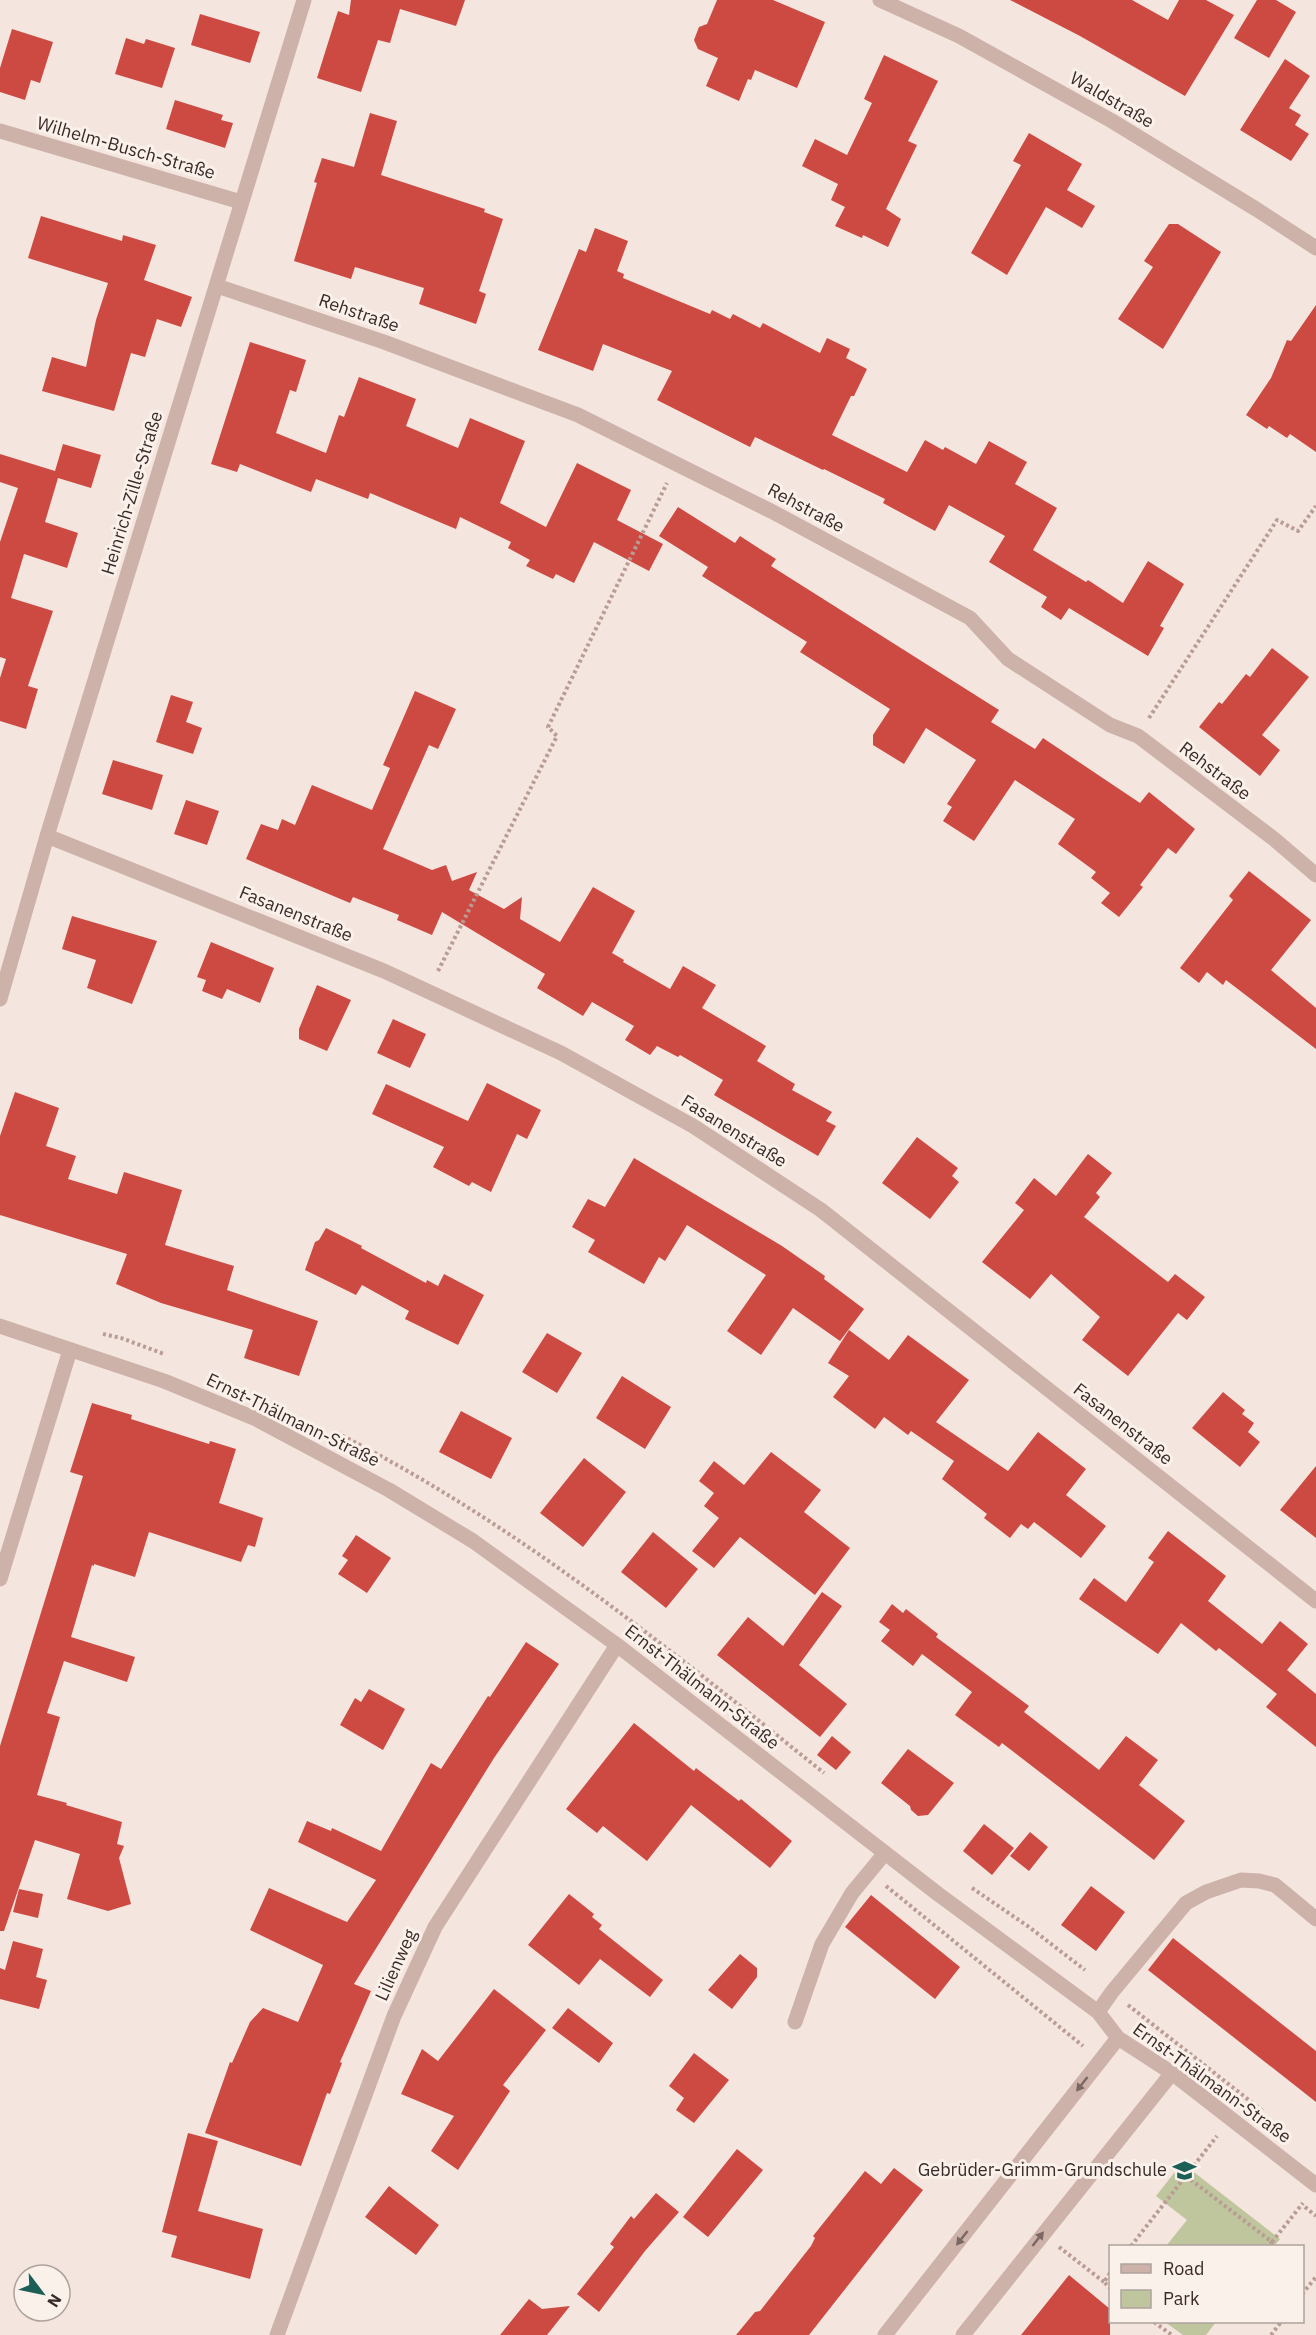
<svg xmlns="http://www.w3.org/2000/svg" width="1316" height="2335" font-family="'IBM Plex Sans',sans-serif">
<rect width="100%" height="100%" fill="#f4e5de"/>
<path fill="#bfc59d" d="M1182,2163L1280,2239L1274,2246H1166L1187,2220L1156,2196Z
M1165,2322H1216L1206,2335H1183Z"/>
<path fill="#cd4a43" d="M351,0H465L456,26L400,9L390,43L378,40L361,92L317,78L338,11L349,15Z
M717,0H773L825,22L797,88L755,70L751,80L748,79L739,101L706,86L718,58L698,49L694,40L699,27L707,24Z
M1010,0H1132L1168,20L1179,0H1206L1234,15L1185,96L1080,36Z
M1257,0H1276L1296,12L1269,58L1234,38Z
M200,14L260,32L250,63L191,45Z
M12,29L53,42L40,83L31,80L25,100L0,92V68Z
M126,38L144,44L146,39L175,48L162,88L115,74Z
M884,55L938,81L908,141L917,145L886,209L901,219L888,247L863,235L862,238L835,226L845,207L831,200L838,184L802,166L815,139L847,155L872,103L864,99Z
M1285,59L1310,76L1289,108L1301,115L1295,125L1309,134L1291,161L1240,130Z
M175,100L223,115L221,120L233,123L225,148L166,129Z
M370,113L397,121L381,175L485,209L484,212L503,219L479,291L486,294L476,324L419,304L424,288L355,267L351,279L294,261L317,183L314,182L322,158L354,167Z
M1029,133L1082,164L1067,190L1095,206L1082,228L1046,207L1007,275L971,253L1021,165L1013,161Z
M41,216L122,241L123,235L156,245L144,280L192,297L181,327L157,319L145,357L131,353L114,411L42,391L52,357L86,367L96,320L108,283L28,258Z
M1169,224H1178L1221,252L1163,349L1118,319L1153,267L1144,261Z
M595,228L628,241L617,271L624,274L623,278L710,314L712,310L730,319L733,314L760,328L763,323L820,353L827,338L850,349L846,358L867,369L854,396H851L832,435L907,472L925,440L943,450L945,447L976,464L989,441L1027,462L1015,484L1057,508L1033,550L1086,582L1088,580L1123,603L1148,561L1184,584L1160,626L1164,628L1148,656L1069,608L1061,620L1041,607L1047,597L989,562L1005,536L949,505L935,531L883,503L885,499L824,469L823,470L755,437L750,447L657,400L672,371L603,344L593,371L538,350L579,249L586,252Z
M1316,305V452L1290,434L1287,438L1269,426L1267,429L1246,415L1271,378L1287,340L1291,341Z
M250,342L306,360L296,392L290,390L276,433L326,453L339,415L344,417L359,377L416,399L406,426L458,448L470,418L525,441L500,503L546,527L577,463L631,490L617,520L663,544L649,571L594,542L574,583L556,574L553,579L526,566L530,560L508,548L511,542L460,517L456,529L370,493L368,499L316,479L311,492L240,464L237,472L211,464Z
M63,444L101,455L91,488L58,478L45,522L78,533L67,568L24,554L11,598L53,611L28,686L38,689L26,729L0,721V678L6,659L0,657V542L18,488L0,482V454L55,471Z
M678,507L735,543L740,536L760,549L776,559L771,566L999,710L991,722L1035,749L1043,738L1140,803L1149,792L1195,829L1176,854L1168,848L1140,885L1143,887L1119,917L1101,903L1110,893L1091,878L1096,872L1058,844L1075,819L1015,780L974,841L943,821L952,807L947,804L976,760L926,728L904,764L873,745V735L890,709L800,652L807,642L702,576L708,567L659,536Z
M1272,648L1309,677L1262,735L1280,750L1260,776L1199,727L1219,702L1222,704L1246,674L1250,677Z
M415,691L456,709L438,749L429,745L383,849L432,870L446,865L452,881L477,872L469,890L504,909L522,897L520,919L560,942L593,887L635,911L612,953L624,960L623,962L670,989L683,966L716,985L702,1008L766,1046L757,1061L795,1084L792,1090L832,1112L826,1121L836,1126L818,1156L714,1095L723,1080L680,1055L678,1057L657,1046L650,1055L625,1040L634,1026L592,1002L583,1016L537,988L545,974L442,912L432,935L397,920L399,915L353,897L350,903L246,859L261,824L278,830L282,819L295,825L312,785L372,810L390,768L383,765Z
M171,695L193,702L186,722L202,728L193,754L156,742Z
M113,760L163,775L152,810L102,794Z
M186,800L219,811L207,845L174,834Z
M1249,871L1311,920L1271,970L1316,1008V1049L1226,980L1223,985L1207,972L1199,983L1180,968L1233,900L1229,896Z
M72,916L157,941L132,1004L87,988L96,960L62,949Z
M211,942L274,968L260,1003L227,989L222,999L202,991L206,980L197,977Z
M317,985L351,1000L327,1051L299,1039V1029Z
M393,1019L426,1034L410,1068L377,1053Z
M487,1083L541,1110L527,1139L517,1134L491,1192L472,1182L469,1186L433,1167L444,1147L372,1114L386,1084L468,1121Z
M15,1092L59,1108L46,1146L76,1156L68,1179L117,1194L124,1172L182,1190L165,1245L234,1266L227,1290L318,1321L299,1376L244,1358L253,1330L161,1303L116,1284L127,1254L0,1215V1136Z
M917,1137L958,1168L952,1176L959,1182L930,1219L882,1183Z
M1088,1154L1112,1173L1096,1193L1100,1197L1084,1217L1168,1282L1175,1274L1205,1297L1187,1320L1178,1313L1128,1376L1082,1340L1100,1317L1051,1274L1030,1299L982,1262L1024,1210L1015,1203L1034,1178L1056,1196Z
M634,1158L782,1246L825,1276L824,1279L864,1309L840,1341L793,1308L761,1355L727,1331L766,1275L687,1225L665,1261L659,1257L644,1284L588,1252L595,1240L572,1227L588,1199L605,1207Z
M326,1228L362,1246L361,1248L426,1283L427,1280L438,1286L444,1274L484,1295L458,1345L405,1319L409,1311L362,1285L356,1295L305,1270L315,1242L319,1240Z
M849,1330L889,1360L908,1335L969,1380L936,1422L1008,1471L1038,1432L1086,1469L1066,1495L1106,1526L1081,1558L1034,1522L1028,1529L1021,1524L1010,1538L984,1518L987,1514L942,1479L954,1461L911,1431L908,1435L884,1417L875,1429L833,1397L849,1376L828,1363Z
M547,1333L582,1353L557,1393L522,1372Z
M622,1376L671,1407L645,1449L596,1418Z
M1223,1392L1245,1410L1242,1414L1254,1423L1248,1432L1260,1442L1240,1467L1192,1428Z
M92,1403L132,1415L131,1419L209,1444L210,1441L236,1449L219,1503L263,1518L255,1547L248,1545L241,1562L149,1532L135,1577L94,1564V1566L92,1565L71,1637L135,1657L127,1682L64,1661L47,1713L60,1717L37,1795L67,1803L66,1805L122,1822L117,1844L124,1846L119,1858L131,1904L108,1911L67,1899L80,1854L35,1840L4,1931H0V1746L83,1476L70,1472Z
M461,1411L512,1438L491,1479L439,1452Z
M771,1452L821,1490L804,1512L850,1548L815,1595L740,1537L714,1568L692,1551L719,1518L704,1506L714,1493L699,1481L714,1461L744,1485Z
M584,1458L626,1492L583,1547L540,1513Z
M1316,1466V1538L1280,1510Z
M1168,1531L1226,1576L1208,1601L1262,1644L1280,1621L1308,1644L1287,1670L1316,1694V1747L1266,1707L1277,1694L1219,1648L1216,1651L1181,1623L1158,1654L1079,1599L1094,1578L1126,1602L1154,1562L1148,1558Z
M653,1532L698,1569L666,1608L621,1572Z
M356,1535L391,1558L367,1593L338,1574L348,1560L342,1556Z
M822,1592L842,1606L799,1665L847,1704L820,1737L717,1655L748,1617L783,1646Z
M892,1604L903,1613L906,1609L938,1634L936,1637L1029,1706L1024,1712L1099,1770L1126,1736L1158,1760L1139,1785L1185,1821L1154,1860L1002,1743L999,1747L955,1715L972,1692L922,1654L913,1666L881,1641L890,1630L879,1622Z
M526,1642L559,1664L494,1758L354,1984L371,1991L340,2062L342,2063L330,2094L327,2093L301,2166L205,2133L230,2062L232,2063L250,2022L263,2008L298,2022L323,1965L250,1930L269,1888L347,1922L376,1880L298,1842L307,1821L331,1831L332,1828L381,1851L431,1763L441,1769L488,1696L490,1697Z
M369,1689L405,1709L383,1750L340,1725L355,1698L361,1702Z
M634,1723L694,1771L696,1768L739,1801L741,1799L792,1841L770,1868L691,1805L647,1861L603,1826L597,1833L566,1809Z
M832,1736L851,1752L836,1770L817,1755Z
M908,1749L954,1783L928,1815L918,1816L911,1810L910,1806L881,1783Z
M984,1824L1014,1848L992,1875L963,1851Z
M1030,1832L1048,1847L1029,1871L1010,1856Z
M1091,1886L1125,1912L1096,1951L1061,1925Z
M19,1889L43,1894L38,1918L13,1912Z
M569,1894L594,1914L592,1917L602,1925L599,1929L663,1980L650,1997L600,1959L579,1985L528,1945Z
M871,1895L960,1967L935,1999L845,1927Z
M1173,1938L1316,2051V2102L1148,1970Z
M13,1941L43,1949L36,1977L47,1980L39,2009L0,1999V1968L5,1970Z
M740,1954L757,1968V1977L732,2009L708,1990Z
M494,1989L546,2030L503,2085L510,2091L458,2170L431,2151L454,2116L401,2094L422,2049L438,2061Z
M568,2008L613,2043L599,2063L552,2028Z
M694,2053L729,2080L694,2123L676,2110L684,2098L669,2086Z
M188,2133L218,2141L198,2211L263,2229L250,2279L171,2257L177,2236L162,2232Z
M737,2149L763,2170L708,2237L683,2217Z
M894,2168L923,2190L809,2335H736L755,2312L760,2311L811,2246L815,2238L813,2236L865,2171L881,2184Z
M389,2186L439,2225L416,2255L365,2217Z
M656,2193L679,2212L645,2251L599,2312L577,2294L614,2247L610,2244L631,2216L634,2219Z
M1069,2275L1110,2309V2335H1021Z
M529,2299L542,2309L570,2306L547,2335H500Z"/>
<g fill="none" stroke-linecap="round" stroke-linejoin="round">
<path stroke="#b99c93" stroke-width="4" stroke-dasharray="3 3" stroke-linecap="butt" d="M1149,718L1277,520L1298,531L1316,506
M438,971L557,736L548,727L667,483
M103,1334L121,1338L164,1354
M337,1433C517,1524 668,1648 824,1773
M886,1886L1083,2046
M972,1888L1029,1927L1085,1970
M1128,2005L1264,2112
M1186,2176L1272,2242L1269,2246
M1305,2207L1316,2216
M1272,2242L1303,2203
M1131,2246L1217,2136
M1059,2247L1104,2282
M1110,2273L1104,2282L1110,2288
M1302,2294L1316,2277
M1154,2322L1172,2335
M1271,2335L1281,2322"/>
<path stroke="#cdb2a9" stroke-width="15" d="M880,0L959,36L1112,121L1256,209L1316,248
M0,131L241,202
M217,286L384,342L578,415L771,511L970,618L1008,659L1110,725L1138,736L1274,839L1316,875
M47,836L384,971L561,1053L693,1126L821,1210L1316,1601
M0,999L47,836L304,0
M0,1326L164,1381L254,1418L389,1490L473,1541L617,1645L938,1894L1098,2012L1118,2038L1172,2073L1316,2185
M0,1579L70,1350
M1098,2012L1112,1992L1186,1903L1206,1892L1241,1880L1259,1881L1275,1885L1316,1919
M795,2022L822,1944L852,1893L885,1853
M277,2335L394,2016L435,1927L617,1645
M885,2335L1118,2038
M963,2335L1172,2073"/>
</g>
<defs><path id="oneway-solid" d="M-6-.8H1V-3.2L6.5 0L1 3.2V.8H-6Z" transform="scale(1.5)"/></defs>
<g fill="#7c6863">
<use href="#oneway-solid" transform="translate(1082 2084) rotate(128)"/>
<use href="#oneway-solid" transform="translate(962 2238) rotate(128)"/>
<use href="#oneway-solid" transform="translate(1038 2239) rotate(-52)"/>
</g>
<defs>
<symbol id="school-bare" viewBox="-9 -9 18 18"><path d="M0-5L7-2L0 1L-7-2ZM-4 1L0 2.5L4 1V4Q0 6-4 4Z" fill="#1c5f56" stroke="#fbf1eb" stroke-width="2.5" paint-order="stroke"/></symbol>
</defs>
<g fill-rule="evenodd">
<use href="#school-bare" x="1168" y="2154" width="33" height="33"/>
</g>
<g text-anchor="middle" stroke-width="6" stroke-linejoin="round" paint-order="stroke">
<g font-size="18" fill="#3a2b29" stroke="#fbf1eb">
<text transform="translate(1112 100) rotate(30)" y="6">Waldstraße</text>
<text transform="translate(126 148) rotate(16)" y="6">Wilhelm-Busch-Straße</text>
<text transform="translate(359 313) rotate(19)" y="6">Rehstraße</text>
<text transform="translate(132 493) rotate(-73)" y="6">Heinrich-Zille-Straße</text>
<text transform="translate(806 508) rotate(28)" y="6">Rehstraße</text>
<text transform="translate(1215 771) rotate(37)" y="6">Rehstraße</text>
<text transform="translate(296 914) rotate(22)" y="6">Fasanenstraße</text>
<text transform="translate(734 1131) rotate(32)" y="6">Fasanenstraße</text>
<text transform="translate(293 1420) rotate(26)" y="6">Ernst-Thälmann-Straße</text>
<text transform="translate(1123 1424) rotate(38)" y="6">Fasanenstraße</text>
<text transform="translate(702 1687) rotate(38)" y="6">Ernst-Thälmann-Straße</text>
<text transform="translate(396 1965) rotate(-66)" y="6">Lilienweg</text>
<text transform="translate(1212 2083) rotate(36)" y="6">Ernst-Thälmann-Straße</text>
</g>
<g font-size="18" fill="#3a2b29" stroke="#fbf1eb" text-anchor="end">
<text x="1167" y="2176">Gebrüder-Grimm-Grundschule</text>
</g>
</g>
<rect x="1109" y="2245" width="195" height="78" fill="#fbf1eb" stroke="#aea29d" stroke-width="1.5"/>
<rect x="1121" y="2264" width="30" height="9" fill="#cdb2a9" stroke="#aea29d" stroke-width="1.5"/>
<text x="1163" y="2275" font-size="18" fill="#3a2b29">Road</text>
<rect x="1121" y="2290" width="30" height="18" fill="#bfc59d" stroke="#aea29d" stroke-width="1.5"/>
<text x="1163" y="2305" font-size="18" fill="#3a2b29">Park</text>
<g transform="translate(42 2293) rotate(122)"><circle r="28" fill="#fbf1eb" stroke="#aea29d" stroke-width="1.5"/>
<path d="M0-4.5L10 22L0 15L-10 22Z" fill="#1c5f56"/>
<text y="-9" font-size="16" font-weight="bold" text-anchor="middle" fill="#3a2b29">N</text>
</g>
</svg>
